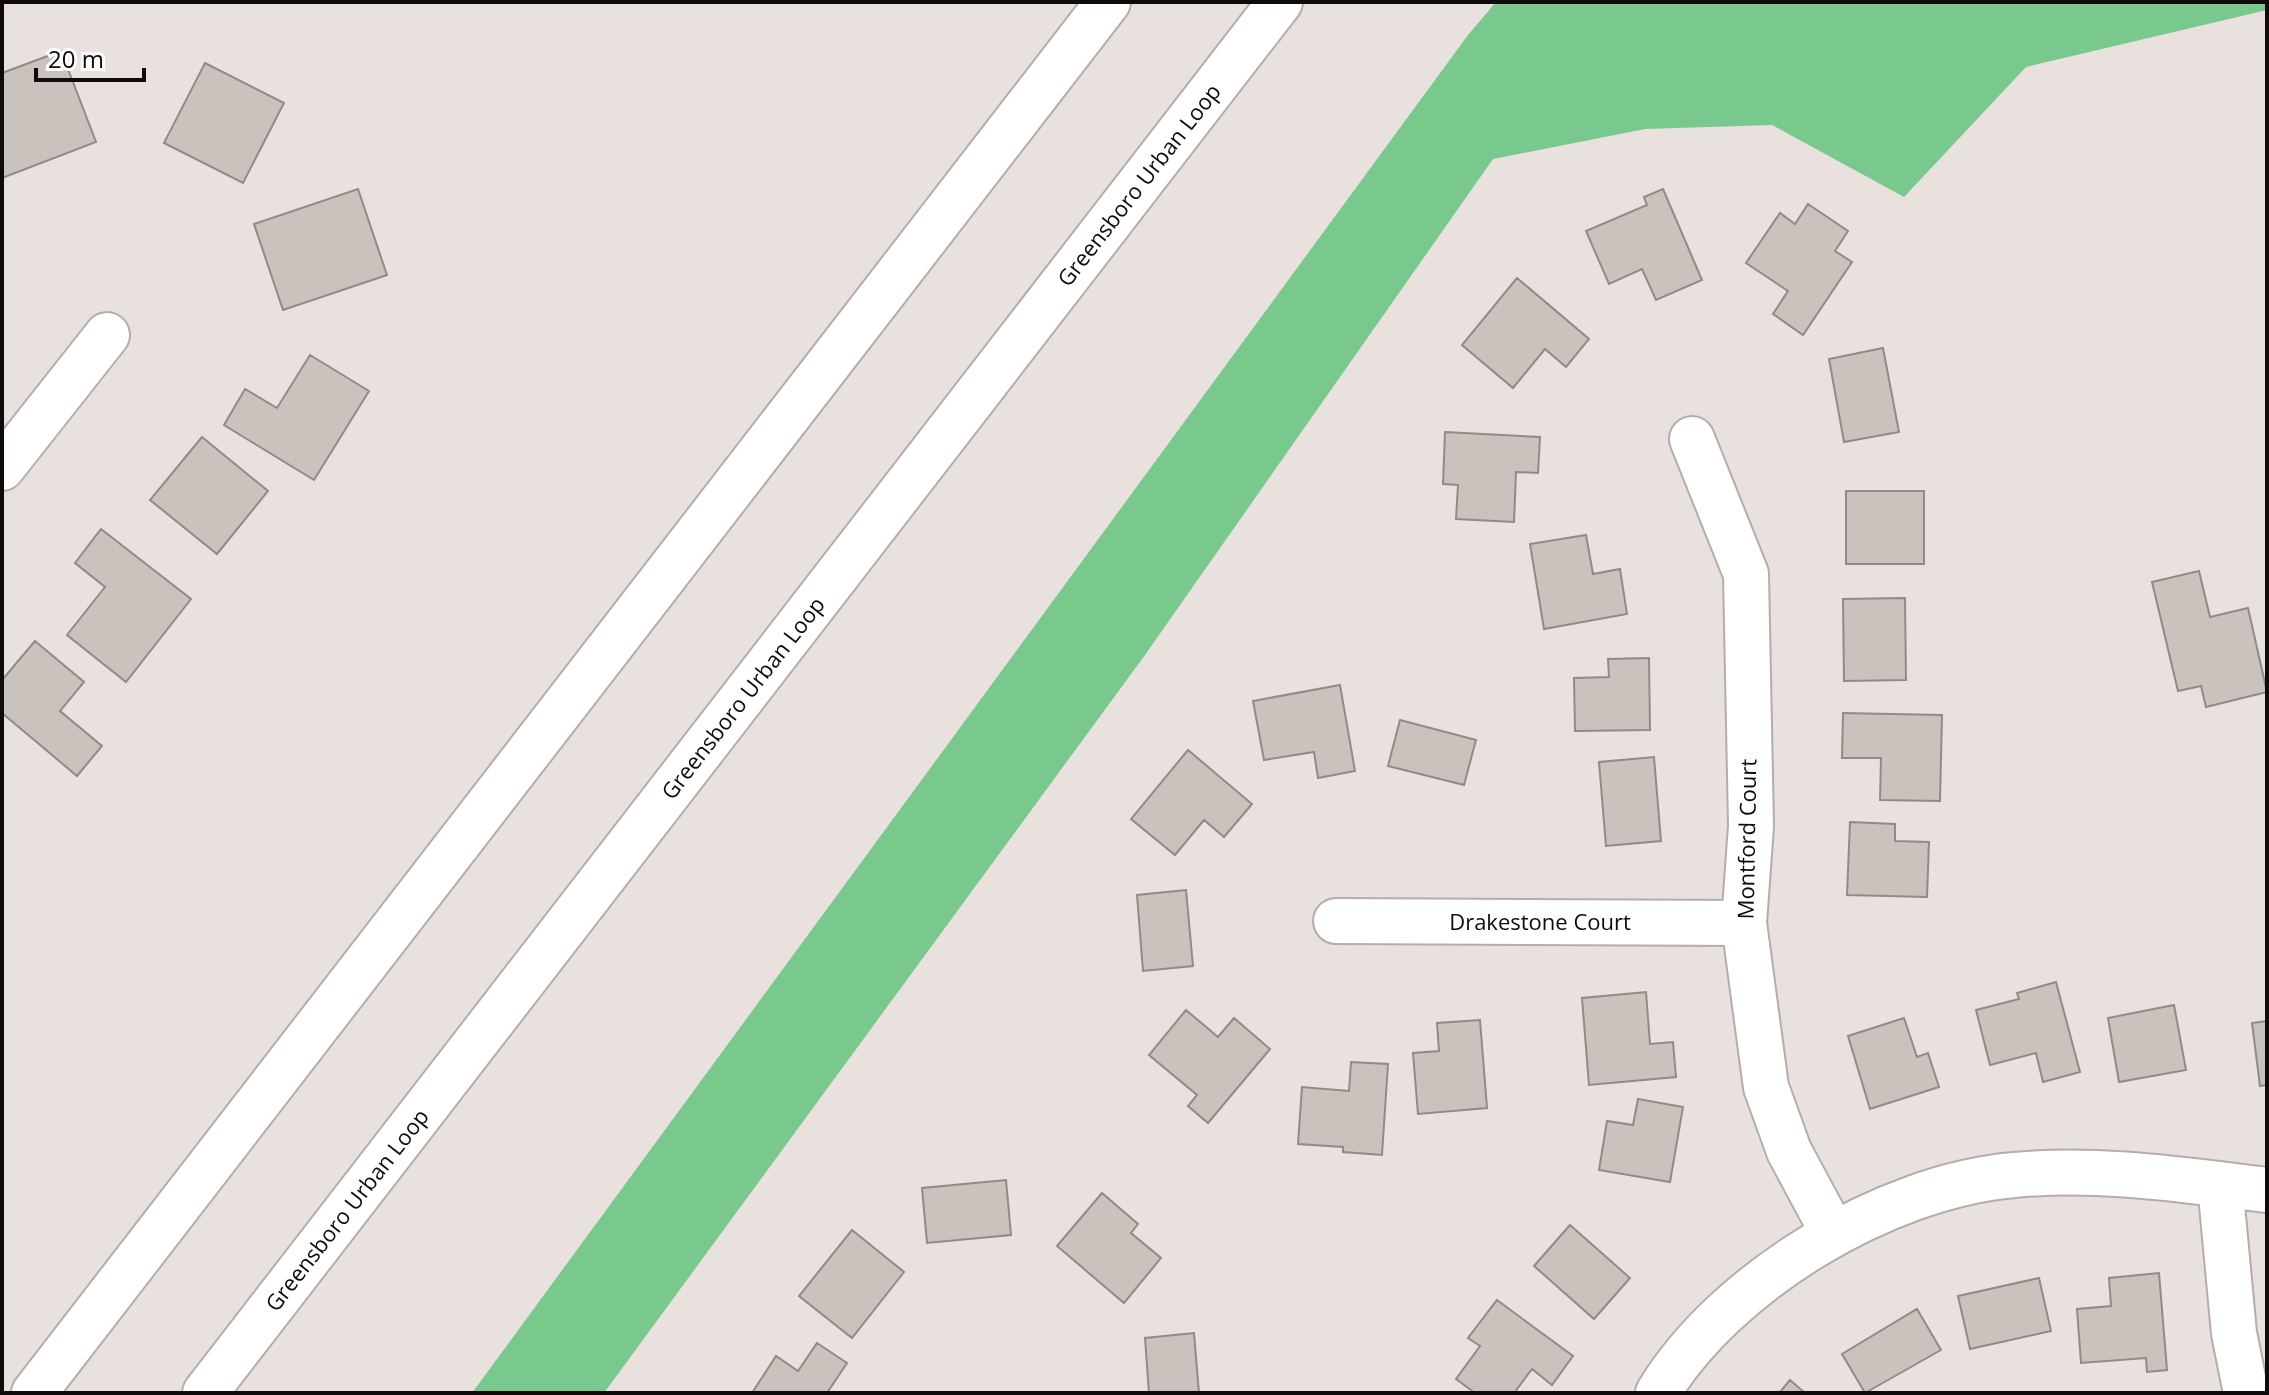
<svg xmlns="http://www.w3.org/2000/svg" width="2269" height="1395" font-family="'Open Sans',sans-serif">
<rect width="100%" height="100%" fill="#e9e1dd"/>
<path fill="#79c98f" d="M1496,2H2267V10L2026,67L1904,197L1772,125L1645,129L1493,159L1145,655L604,1393H472L1468,35Z"/>
<path fill="#c9c2bd" stroke="#918b86" stroke-width="2" d="M61,51L96,142L2,178V73Z
M205,63L284,103L243,183L164,143Z
M358,189L387,275L283,310L254,224Z
M1663,189L1702,280L1656,300L1642,269L1609,284L1586,231L1647,205L1644,197Z
M1808,204L1848,231L1835,251L1852,262L1803,335L1773,314L1788,291L1746,263L1780,213L1795,224Z
M1517,278L1589,339L1566,367L1545,349L1513,388L1462,345Z
M1883,348L1899,432L1844,442L1829,359Z
M310,355L369,391L314,480L224,425L245,389L277,408Z
M1445,432L1540,437L1538,473L1516,472L1514,522L1456,519L1458,485L1443,484Z
M202,437L268,491L217,554L150,500Z
M1846,491H1924V564H1846Z
M101,529L191,599L126,682L67,635L105,587L75,563Z
M1586,535L1593,574L1620,569L1627,614L1544,629L1530,544Z
M2199,571L2210,617L2248,608L2267,692L2206,707L2201,686L2178,691L2152,582Z
M1905,598L1906,680L1844,681L1843,599Z
M35,641L84,682L60,711L102,746L77,776L2,713V680Z
M1649,658L1650,730L1575,731L1574,678L1609,677L1608,659Z
M1340,685L1355,771L1318,778L1314,752L1264,760L1253,701Z
M1843,713L1942,715L1940,801L1880,800L1881,758H1842Z
M1400,720L1476,740L1464,785L1388,766Z
M1188,750L1252,804L1224,837L1204,820L1175,855L1131,819Z
M1654,757L1661,841L1606,846L1599,762Z
M1850,822L1895,824V841L1929,842L1927,897L1847,895Z
M1186,890L1193,966L1143,971L1137,895Z
M2056,982L2080,1072L2043,1082L2036,1053L1990,1065L1976,1010L2019,999L2017,993Z
M1646,992L1650,1044L1673,1042L1676,1077L1589,1085L1582,998Z
M2174,1005L2186,1070L2119,1082L2108,1018Z
M1186,1010L1218,1037L1234,1018L1270,1049L1208,1123L1188,1106L1197,1095L1149,1055Z
M1904,1018L1917,1057L1928,1053L1939,1087L1870,1109L1848,1036Z
M1480,1020L1487,1108L1418,1114L1413,1053L1439,1051L1437,1023Z
M2267,1021V1085L2260,1086L2252,1023Z
M1351,1062L1388,1064L1382,1155L1343,1152V1147L1298,1144L1302,1087L1349,1091Z
M1638,1099L1683,1107L1670,1182L1599,1170L1607,1121L1633,1125Z
M1006,1180L1011,1235L927,1243L922,1188Z
M1102,1193L1138,1224L1131,1233L1161,1258L1124,1303L1057,1246Z
M1570,1225L1630,1278L1594,1319L1534,1266Z
M852,1230L904,1272L852,1338L799,1296Z
M2159,1273L2167,1370L2147,1372L2146,1358L2081,1363L2077,1309L2111,1306L2109,1278Z
M2039,1278L2051,1331L1970,1349L1958,1296Z
M1497,1300L1573,1356L1552,1385L1532,1369L1514,1393H1475L1456,1379L1480,1346L1468,1338Z
M1917,1309L1941,1350L1865,1393L1842,1354Z
M1194,1333L1199,1393H1149L1145,1338Z
M817,1343L847,1363L827,1393H752L776,1356L798,1371Z
M1790,1380L1805,1393H1779Z"/>
<g fill="none" stroke-linecap="round" stroke-linejoin="round">
<defs>
<path id="minor" d="M1692,439L1746,574L1751,826L1744,923L1766,1087L1789,1151L1833,1233
M2,468L107,335
M1336,921L1744,923
M2220,1184L2234,1333L2246,1393
M1658,1393C1725,1282 1885,1186 2014,1175C2099,1167 2183,1180 2267,1190"/>
<path id="highway" d="M34,1393L1108,2
M205,1393L1280,2"/>
</defs>
<use href="#minor" stroke="#b4ada9" stroke-width="48"/>
<use href="#highway" stroke="#b4ada9" stroke-width="48"/>
<use href="#minor" stroke="#fff" stroke-width="44"/>
<use href="#highway" stroke="#fff" stroke-width="44"/>
</g>
<g text-anchor="middle" stroke-width="7" stroke-linejoin="round" paint-order="stroke">
<g font-size="22" fill="#0e0b0a" stroke="#fff">
<text transform="translate(1139 185) rotate(-52)" y="8">Greensboro Urban Loop</text>
<text transform="translate(743 698) rotate(-52)" y="8">Greensboro Urban Loop</text>
<text transform="translate(1747 839) rotate(-89)" y="8">Montford Court</text>
<text x="1540" y="930">Drakestone Court</text>
<text transform="translate(347 1210) rotate(-52)" y="8">Greensboro Urban Loop</text>
</g>
</g>
<rect width="2269" height="1395" fill="none" stroke="#0e0b0a" stroke-width="8"/>
<path d="M36 68v12h108v-12" fill="none" stroke="#0e0b0a" stroke-width="4"/>
<text x="48" y="68" font-size="24" fill="#0e0b0a" stroke="#ffffff" stroke-width="6" paint-order="stroke">20 m</text>
</svg>
